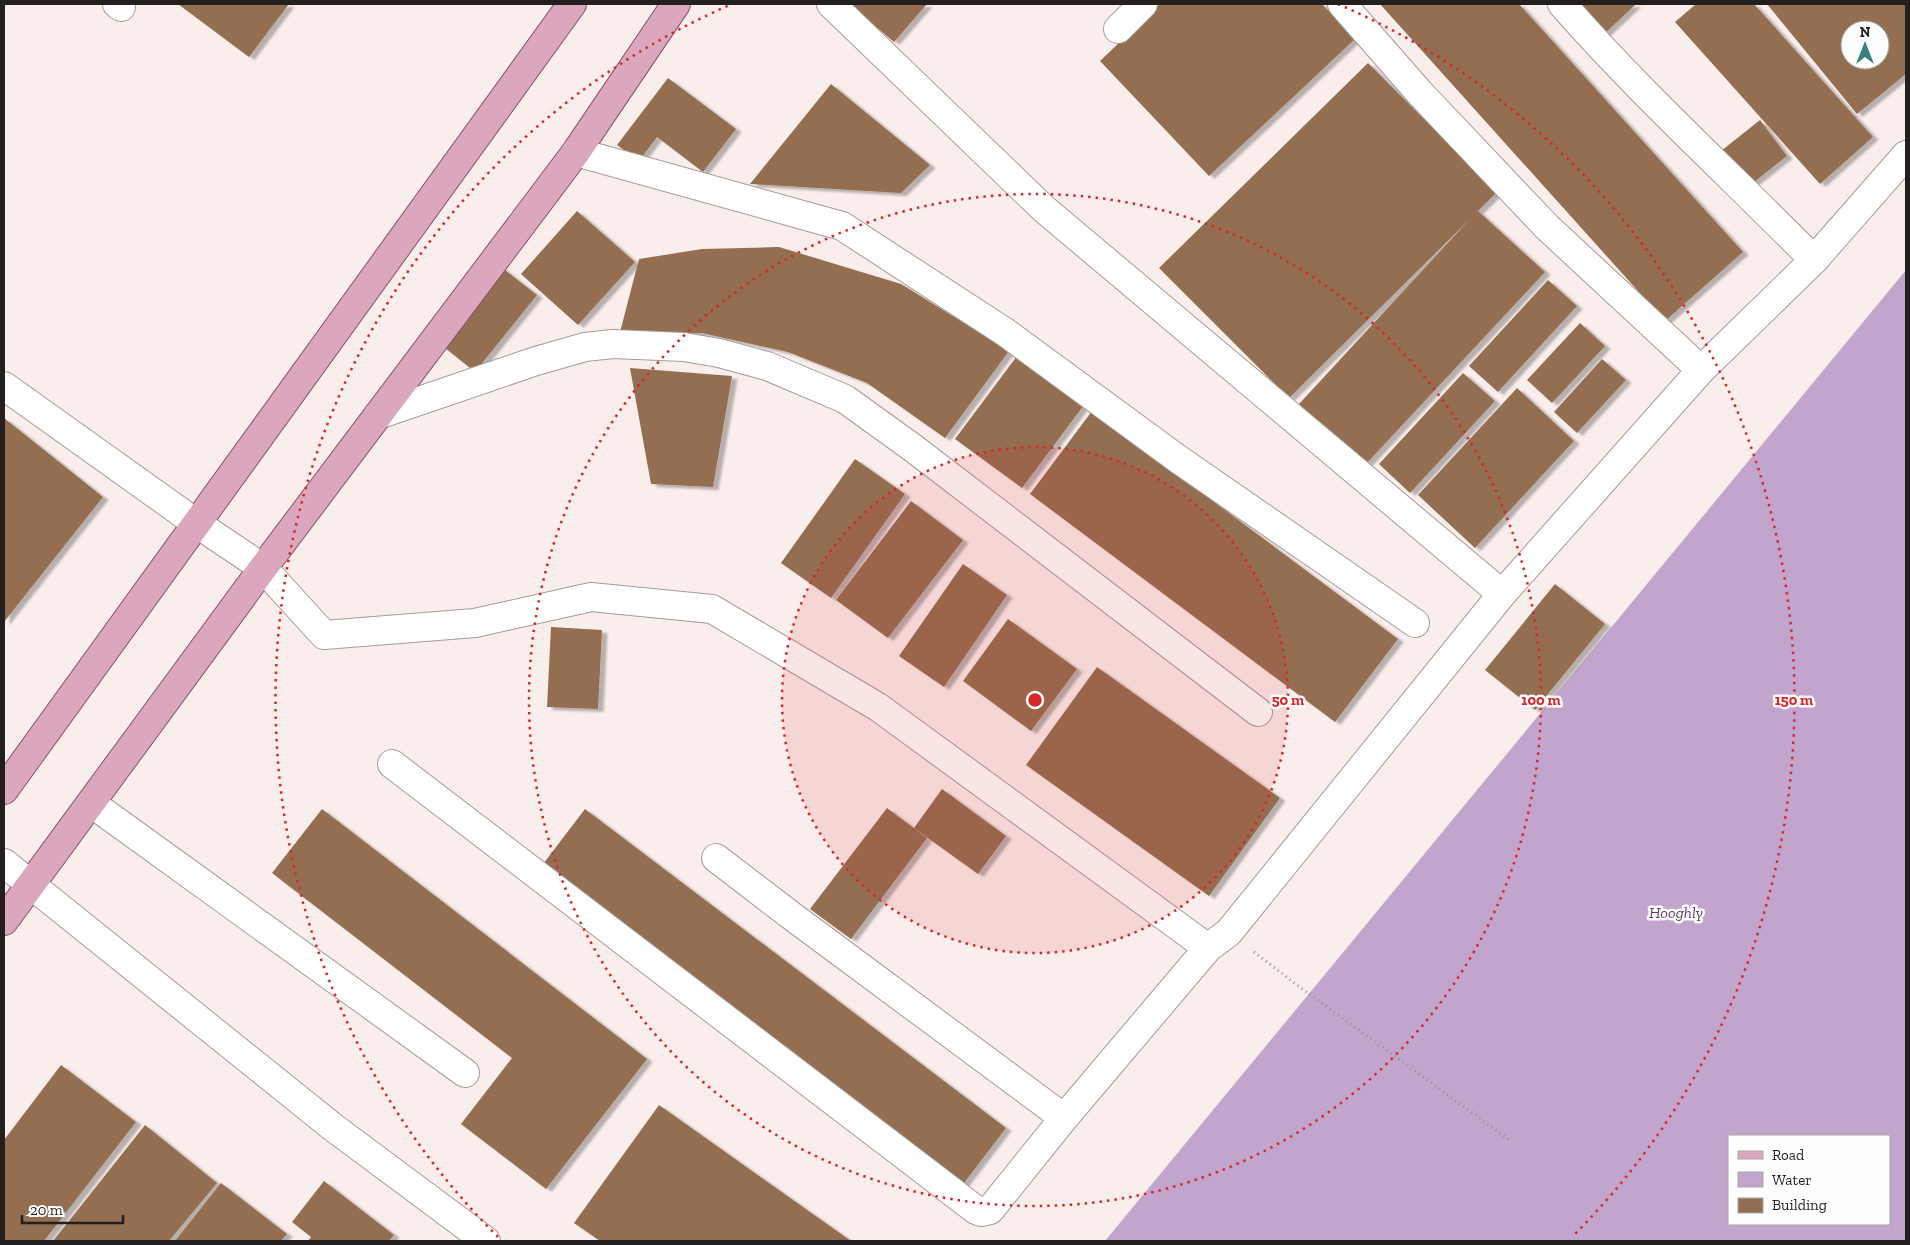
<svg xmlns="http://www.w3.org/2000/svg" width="1910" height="1245" font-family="'Zilla Slab',serif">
<defs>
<filter id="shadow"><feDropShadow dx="5.5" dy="3" stdDeviation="1" flood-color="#0004"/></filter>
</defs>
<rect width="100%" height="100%" fill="#faeeec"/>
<path fill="#c2a5cc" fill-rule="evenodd" d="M1906,270V1241H1105ZM1729,1136H1889V1224H1729Z"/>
<path fill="#936e51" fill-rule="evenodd" filter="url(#shadow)" d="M178,4H289L249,57Z
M849,4H927L894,42Z
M1160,4H1322L1355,39L1209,176L1100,61Z
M1380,4H1519L1743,252L1665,321Z
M1572,4H1634L1635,5L1602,36Z
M1696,4H1754L1873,137L1820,184L1675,22Z
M1767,4H1906V74L1857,114ZM1850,30H1880V60H1850Z
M1368,63L1497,192L1478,211L1545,272L1366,464L1299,404L1470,219L1289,398L1159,268Z
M668,78L736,129L703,172L657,137L639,161L617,145Z
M831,84L930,165L901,193L750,184Z
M1760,120L1787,156L1744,190L1716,155Z
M577,211L635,262L578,325L521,274Z
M779,247L901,284L1009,351L945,438L867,383L788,352L702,333L619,336L639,259L702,249Z
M501,267L537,295L475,372L439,343Z
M1548,280L1577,306L1498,392L1469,366Z
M1580,323L1605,346L1552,403L1527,380Z
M1017,356L1084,405L1022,488L955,439Z
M1602,359L1626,380L1577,433L1554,412Z
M630,368L732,376L713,487L651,484Z
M1463,373L1495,401L1410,493L1379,464Z
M1517,388L1574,441L1475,548L1418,495Z
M1092,411L1398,639L1335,722L1030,494Z
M4,418L103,497L4,622Z
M855,459L905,494L831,598L781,563Z
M911,501L963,540L888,638L836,600Z
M963,564L1007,595L944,687L899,656Z
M1555,584L1605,624L1535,710L1485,670Z
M1008,619L1077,669L1031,731L963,681Z
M551,627L602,630L598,709L547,707Z
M1097,667L1280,798L1209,896L1026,765Z
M942,789L1006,836L978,874L914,828Z
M887,808L927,838L851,939L810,909Z
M322,809L647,1059L546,1189L461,1124L512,1058L272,873Z
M585,809L1006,1128L961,1187L540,868Z
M61,1065L136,1122L44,1241H4V1140Z
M659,1105L851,1241H600L574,1223Z
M145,1125L217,1183L169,1241H53Z
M324,1181L394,1235L389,1241H308L311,1237L292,1222Z
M221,1183L287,1234L281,1241H175Z"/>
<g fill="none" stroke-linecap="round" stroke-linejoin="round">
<defs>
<path id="minor" d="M117,4L121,7
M831,4L1044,209L1502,594
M1342,4L1419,92L1547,227L1701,370
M1562,4C1641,94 1730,175 1814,260
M1118,29L1143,4
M576,152L842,226L1005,332L1178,459L1415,623
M4,386L196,523L263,568L324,635L475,623L591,597L712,609L878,707L1208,948
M378,415L536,361L585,347L613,344L684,347L719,353L767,366L845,399L913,448L1258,712
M392,764L976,1210L981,1212L990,1210L1064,1118
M91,803L465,1073
M716,858L793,917L1064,1118L1208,948L1229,932L1502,594L1701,370L1814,260L1906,155
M4,863L334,1128L486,1241"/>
<path id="major" d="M4,790L572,4
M4,921L263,568L576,152L676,4"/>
</defs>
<use href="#minor" stroke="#a69b9a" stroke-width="30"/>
<use href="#major" stroke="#8a526b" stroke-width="30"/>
<path stroke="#968e8c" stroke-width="3" stroke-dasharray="1 4" stroke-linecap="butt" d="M1254,952L1297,985L1511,1141"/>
<use href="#minor" stroke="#fff" stroke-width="28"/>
<use href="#major" stroke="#daa7bf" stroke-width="28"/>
</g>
<circle cx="1035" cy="700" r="253" fill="#d62828" fill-opacity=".12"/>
<g fill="none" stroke="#d62828" stroke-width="2.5" stroke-dasharray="2.5 5">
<circle cx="1035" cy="700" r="253"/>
<circle cx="1035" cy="700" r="506"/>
<path d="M498 1237A759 759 0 0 1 732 4M1338 4A759 759 0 0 1 1572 1237"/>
</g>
<g text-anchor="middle" stroke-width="5" stroke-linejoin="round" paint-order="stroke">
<g font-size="16" font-style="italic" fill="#613b6d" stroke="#fefefe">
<text x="1676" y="918">Hooghly</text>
</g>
</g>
<circle cx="1035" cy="700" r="8" fill="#d62828" stroke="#fefefe" stroke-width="2.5"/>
<g font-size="15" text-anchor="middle" font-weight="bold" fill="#d62828" stroke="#fefefe" stroke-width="5" stroke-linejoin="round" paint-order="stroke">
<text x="1288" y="705">50 m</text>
<text x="1541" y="705">100 m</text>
<text x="1794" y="705">150 m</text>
</g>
<rect width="1910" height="1245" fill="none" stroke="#231f1e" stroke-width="10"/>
<rect x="1728" y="1135" width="162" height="90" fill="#fefefe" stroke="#a6a5a4"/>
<rect x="1738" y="1151" width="25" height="8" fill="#daa7bf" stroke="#a6a5a4"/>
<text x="1772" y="1160" font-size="15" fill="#231f1e">Road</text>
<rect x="1738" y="1172" width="25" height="15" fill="#c2a5cc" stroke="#a6a5a4"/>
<text x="1772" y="1185" font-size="15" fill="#231f1e">Water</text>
<rect x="1738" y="1198" width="25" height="15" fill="#936e51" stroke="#a6a5a4"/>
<text x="1772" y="1210" font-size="15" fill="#231f1e">Building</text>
<g transform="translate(1865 45)"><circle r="24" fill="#fefefe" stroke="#a6a5a4"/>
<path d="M0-4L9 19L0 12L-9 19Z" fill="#37807f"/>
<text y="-8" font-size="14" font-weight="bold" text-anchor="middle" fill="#231f1e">N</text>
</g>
<path d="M22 1215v8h101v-8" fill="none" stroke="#231f1e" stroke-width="2.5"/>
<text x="30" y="1215" font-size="15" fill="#231f1e" stroke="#fefefe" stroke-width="4" paint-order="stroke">20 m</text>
</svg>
